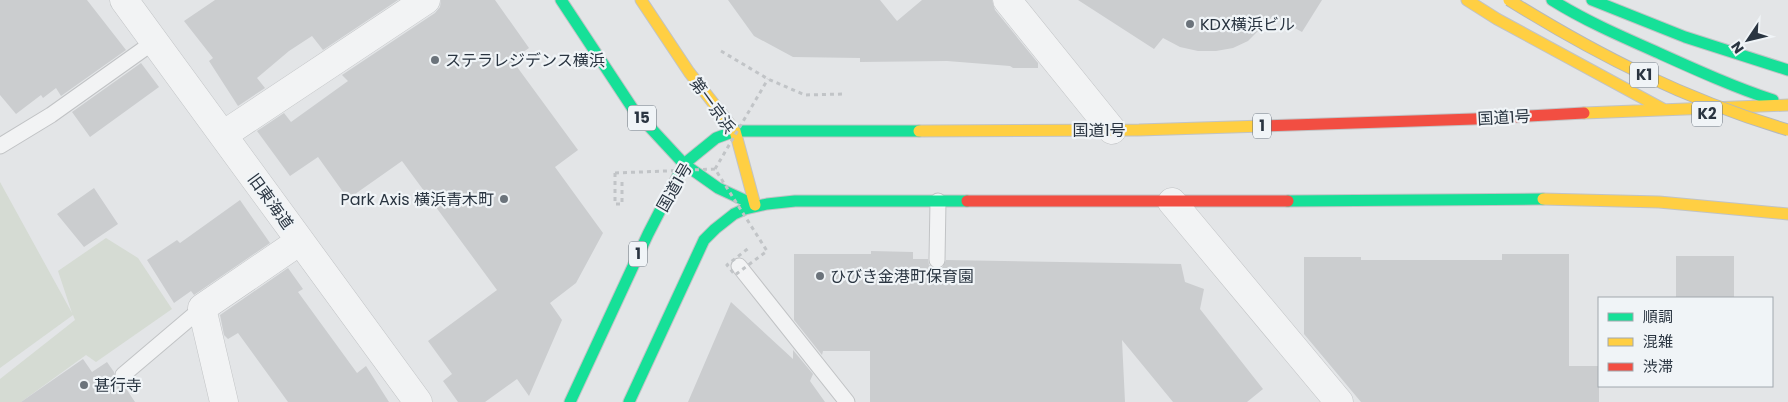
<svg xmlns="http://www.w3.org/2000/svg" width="1788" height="402" font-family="Poppins,'Noto Sans JP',sans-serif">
<rect width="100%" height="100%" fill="#e3e5e7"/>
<path fill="#d5dbd3" d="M0,182L72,313L58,271L106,238L138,258L172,309L96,362L86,355L21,402H0V379L75,320L73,315L0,368Z"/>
<path fill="#cbcdcf" d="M0,0H87L126,50L61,96L56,88L43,98L41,95L16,114L0,95Z
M215,0H398L323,50L312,36L289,51L257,78L265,88L238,106L209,61L213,58L184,21Z
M441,0H495L529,48L512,60L578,150L555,167L603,233L576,283L550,303L562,320L529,396L517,379L485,402H458L443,381L452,374L428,341L497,290L402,161L348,199L318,157L290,176L257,131L284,113L291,122L348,81L342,75L435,13L440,7Z
M728,0H880L897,21L922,0H992L995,10L1038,63V68H1013L1010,66L947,61L860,62V58L793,57L754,36Z
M1078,0H1322L1302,32L1273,16L1248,41L1233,48L1216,51H1198L1180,47L1163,38L1154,49Z
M141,63L159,87L90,137L72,112Z
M94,188L118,224L84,247L57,214Z
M240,200L270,243L194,295L191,291L174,303L147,260L177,240L180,243Z
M871,251L913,252V259H928L929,265L936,269L942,268L946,260L1181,264L1185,282L1204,289L1200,309L1263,389L1247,402H1173L1122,340L1125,402H870V351H823L822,355L794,320V254H871Z
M1502,254H1569V366H1599V402H1361L1304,334V257H1361V260H1502Z
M1676,256H1734V298H1676Z
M288,268L303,289L298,292L357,373L366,366L389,402H288L238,333L228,339L224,335L220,315Z
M731,302L793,359V350L813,374L810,381L825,402H688Z
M83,359L92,372L107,362L114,372L116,381L123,384L135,402H21Z"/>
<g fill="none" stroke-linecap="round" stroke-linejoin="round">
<defs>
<path id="lane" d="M0,146L51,115L155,41
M937,260L938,201
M739,266L847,402
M123,375L202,308"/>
<path id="street" d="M124,0L418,402
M1007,0L1112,130
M223,135L426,0
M1172,202L1339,402
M224,402L202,308L300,241"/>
<path id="fast" d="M561,0L633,109L684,164L718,188L755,205
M1552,0C1584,20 1618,35 1652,50C1692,68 1731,86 1773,100
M1592,0L1685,37L1788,70
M1288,201L1543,199
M570,402L648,234L684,164L716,138L735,131H919
M629,402L704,240L715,229L734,214L745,209L767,204L795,201H967"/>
<path id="slow" d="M641,0L689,72L735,131L755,205
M1467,0L1497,19L1663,109
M1584,113L1788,105
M919,131L1139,130L1263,126
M1543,199L1659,202L1788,214"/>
<path id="jam" d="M1263,126L1474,119L1584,113
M967,201H1288"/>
</defs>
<use href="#lane" stroke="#c1c3c5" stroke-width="17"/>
<use href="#street" stroke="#c1c3c5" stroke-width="29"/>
<use href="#fast" stroke="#c1c3c5" stroke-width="13"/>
<use href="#slow" stroke="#c1c3c5" stroke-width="13"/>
<use href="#jam" stroke="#c1c3c5" stroke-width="13"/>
<path stroke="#c1c4c7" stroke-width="3" stroke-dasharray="4 4" stroke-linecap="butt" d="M721,51L768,79L805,95L843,94
M615,173V204H622V182"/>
<use href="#lane" stroke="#f2f3f4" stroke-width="15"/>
<use href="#street" stroke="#f2f3f4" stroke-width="28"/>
<use href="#fast" stroke="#16e098" stroke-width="11"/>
<use href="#slow" stroke="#ffcf43" stroke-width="11"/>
<use href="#jam" stroke="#f24e42" stroke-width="11"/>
<defs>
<path id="slow-bridge" d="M1509,0C1599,56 1686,100 1788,130"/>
</defs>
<use href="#slow-bridge" stroke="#b5b8bc" stroke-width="13" stroke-linecap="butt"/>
<path stroke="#c1c4c7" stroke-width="3" stroke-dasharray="4 4" stroke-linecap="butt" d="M715,169L768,79
M615,173L715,169L767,251L735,275L727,265L750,247"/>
<use href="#slow-bridge" stroke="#ffcf43" stroke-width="11"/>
</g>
<g fill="#6b737b" stroke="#f0f4f7" stroke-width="2">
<circle cx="1190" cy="24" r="5"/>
<circle cx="435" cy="60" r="5"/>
<circle cx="504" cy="199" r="5"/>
<circle cx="820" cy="276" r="5"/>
<circle cx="84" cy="385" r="5"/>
</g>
<g text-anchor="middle" stroke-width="4.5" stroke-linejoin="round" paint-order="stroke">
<g fill="#f0f4f7" stroke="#656e78" stroke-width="1">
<rect x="1630" y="62.5" width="28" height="25" rx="4"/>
<rect x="1692" y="101.5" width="30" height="25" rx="4"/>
<rect x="628" y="105.5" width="28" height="25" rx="4"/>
<rect x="1253" y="113.5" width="18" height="25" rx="4"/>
<rect x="629" y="241.5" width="18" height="25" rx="4"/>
</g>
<g font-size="15" font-weight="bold" fill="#2a3541">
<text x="1644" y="80">K1</text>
<text x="1707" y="119">K2</text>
<text x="642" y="123">15</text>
<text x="1262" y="131">1</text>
<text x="638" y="259">1</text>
</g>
<g font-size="16" fill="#2a3541" stroke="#f0f4f7" text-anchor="start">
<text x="1200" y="30">KDX横浜ビル</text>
<text x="445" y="66">ステラレジデンス横浜</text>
<text x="494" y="205" text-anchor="end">Park Axis 横浜青木町</text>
<text x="830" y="282">ひびき金港町保育園</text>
<text x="94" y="391">甚行寺</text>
</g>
<g font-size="16" fill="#2a3541" stroke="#f0f4f7">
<text transform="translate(713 105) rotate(54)" y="6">第一京浜</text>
<text transform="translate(1504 117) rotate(-3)" y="6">国道1号</text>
<text x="1099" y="136">国道1号</text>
<text transform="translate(674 187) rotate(-60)" y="6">国道1号</text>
<text transform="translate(271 201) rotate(54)" y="6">旧東海道</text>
</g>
</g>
<rect x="1598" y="297" width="175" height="90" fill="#f0f4f7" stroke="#a1a8ae"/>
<rect x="1608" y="313" width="25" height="8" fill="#16e098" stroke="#a1a8ae"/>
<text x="1643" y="322" font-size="15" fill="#2a3541">順調</text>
<rect x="1608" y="338" width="25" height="8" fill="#ffcf43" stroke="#a1a8ae"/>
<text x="1643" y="347" font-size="15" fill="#2a3541">混雑</text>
<rect x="1608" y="363" width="25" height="8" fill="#f24e42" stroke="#a1a8ae"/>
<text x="1643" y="372" font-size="15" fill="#2a3541">渋滞</text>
<g transform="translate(1748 40) rotate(235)" stroke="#f0f4f7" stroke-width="4" paint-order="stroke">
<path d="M0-4L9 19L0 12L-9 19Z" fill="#2a3541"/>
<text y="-8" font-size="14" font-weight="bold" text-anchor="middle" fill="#2a3541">N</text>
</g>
</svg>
